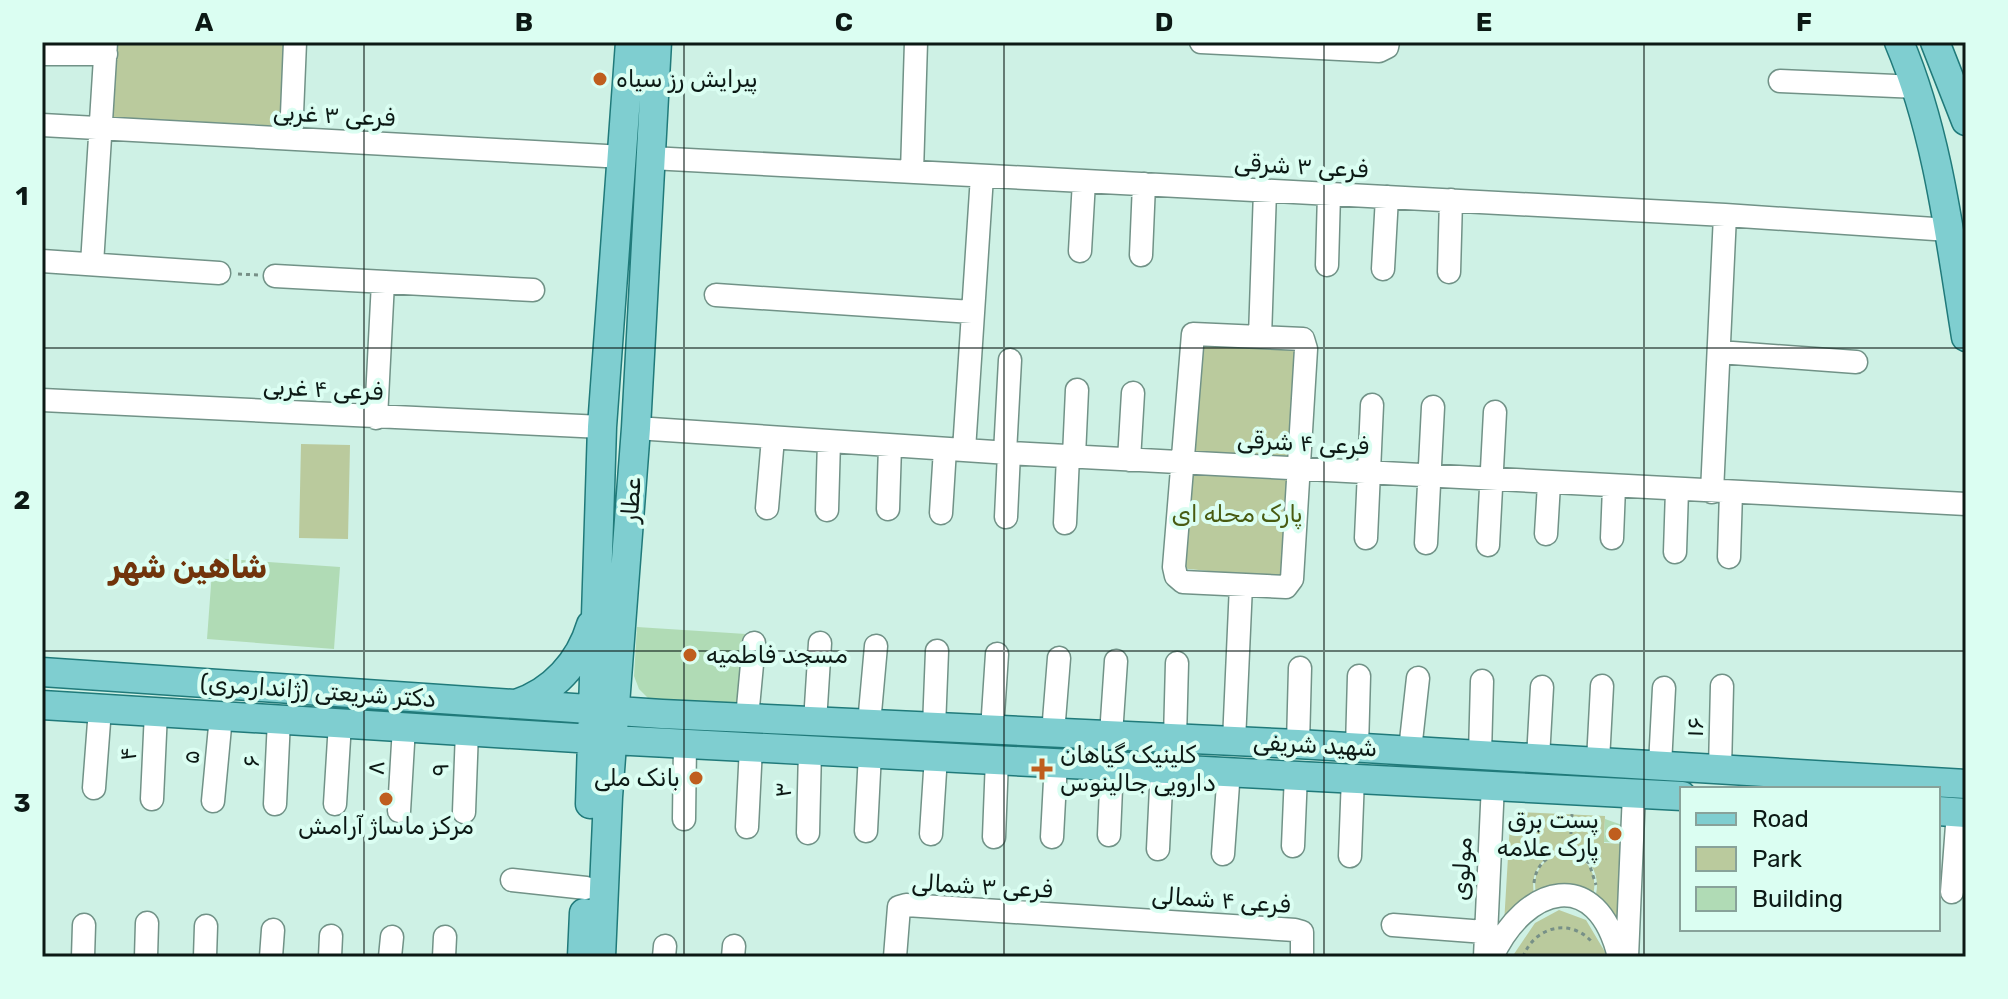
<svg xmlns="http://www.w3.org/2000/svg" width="2008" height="999" font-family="Rubik,'Noto Sans Arabic',sans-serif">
<rect width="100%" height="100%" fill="#cef1e5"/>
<path fill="#baca9d" d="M118,42H285L281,126L112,117Z
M1199,341L1297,345L1285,579L1180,568Z
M301,444L350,445L348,539L299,538Z
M1519,812L1605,816L1604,843L1625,844L1619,925L1595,898C1601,878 1593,859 1573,852C1590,863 1599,876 1592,899L1536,894C1532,872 1542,860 1562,852C1541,856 1530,873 1534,894L1504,924L1510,823Z
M1559,910L1586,920L1608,957H1512L1535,923Z"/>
<path fill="#b0dbb5" d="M213,558L340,567L334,649L207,639Z
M637,627L746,634L741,705L649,699L639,689L634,676Z
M1605,819L1625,826V843L1604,842Z"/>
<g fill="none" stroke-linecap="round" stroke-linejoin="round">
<defs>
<path id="minor" d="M1201,42L1379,51L1387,47L1388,42
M42,54H106
M1780,81L1918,87
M42,125L624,157
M291,138L295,42
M651,158L1725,215L1949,230
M912,172L916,42
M1080,251L1084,181
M1141,255L1144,184
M42,261L219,273
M92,264L106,42
M1327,265L1329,194
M1383,269L1387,197
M1449,272L1451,200
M275,276L533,290
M716,295L972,312
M1193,334L1303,339L1306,349L1292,579L1286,587L1183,582L1176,576L1174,567Z
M1260,337L1265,191
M1719,352L1856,362
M42,400L602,427
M376,418L383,282
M636,428L1009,453L1966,504
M964,450L982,176
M1005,453L1010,360
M1074,456L1077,390
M1129,460L1133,393
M1712,492L1725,215
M767,508L773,438
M888,509L890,446
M827,510L829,441
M941,513L945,449
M1006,517L1009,453
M1065,523L1068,456
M1546,534L1549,484
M1366,538L1372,405
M1612,538L1614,487
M1426,543L1433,407
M1488,545L1495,412
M1675,552L1677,490
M1729,557L1731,492
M747,718L754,643
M815,722L820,643
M869,724L876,646
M934,727L937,651
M992,730L997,654
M1053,733L1059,658
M1111,735L1116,661
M1175,738L1177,663
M1234,741L1241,585
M1298,744L1300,668
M1357,747L1359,676
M1410,750L1418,678
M1480,754L1482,681
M1538,758L1542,687
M1598,761L1602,686
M1660,765L1664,688
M1720,769L1722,686
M94,788L100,709
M152,799L156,712
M213,801L221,716
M275,804L279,720
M335,804L340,723
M399,811L404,727
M464,812L467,731
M684,819L685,744
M747,827L751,747
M866,831L870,753
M808,833L810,750
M931,834L936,756
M1109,835L1112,765
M994,837L997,759
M1052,837L1056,762
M1293,846L1296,774
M1158,849L1162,767
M1223,854L1229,770
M1350,856L1353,777
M512,880L586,888
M1952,892L1958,812
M1393,925L1485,932
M83,957L84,925
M146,957L147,923
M205,957L206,926
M271,957L273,930
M330,957L331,936
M390,957L392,937
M444,957L445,937
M664,957L665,946
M733,957L734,946
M895,957L899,907L906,905L1295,930L1302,932V957
M1485,957L1493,784
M1492,957C1525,885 1597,865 1619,957
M1627,957L1634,793"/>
<path id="major" d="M1899,42C1938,134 1950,238 1966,337
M1935,42L1966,121
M42,672L662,714L1298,744L1966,784
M516,704C553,692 580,662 591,625
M42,705L593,739L1682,796
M590,804L602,427L630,42
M1938,811L1966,813
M582,957L584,913
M601,957L608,797L636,428L657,42"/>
</defs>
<use href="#minor" stroke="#719287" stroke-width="25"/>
<use href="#major" stroke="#207a7a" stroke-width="31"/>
<path stroke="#779087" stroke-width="3" stroke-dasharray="4 4" stroke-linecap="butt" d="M238,274L259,275
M1570,850L1572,814
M1534,883C1536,863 1550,853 1570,851L1589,863L1596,885
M1523,957C1534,927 1570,917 1592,942"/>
<use href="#minor" stroke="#fff" stroke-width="22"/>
<use href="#major" stroke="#7fced0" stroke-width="28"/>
</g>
<path fill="none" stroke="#0c1915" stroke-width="2" stroke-opacity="0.55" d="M364,42V957M684,42V957M1004,42V957M1324,42V957M1644,42V957M42,348H1966M42,651H1966"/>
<g fill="#bf5e1e" stroke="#dbfef2" stroke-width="3">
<circle cx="600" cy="79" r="8"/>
<circle cx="690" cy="655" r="8"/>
<path d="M1038 757h8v8h8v8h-8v8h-8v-8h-8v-8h8z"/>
<circle cx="696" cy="778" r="8"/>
<circle cx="386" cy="799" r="8"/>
<circle cx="1615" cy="834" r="8"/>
</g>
<g text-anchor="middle" stroke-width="8" stroke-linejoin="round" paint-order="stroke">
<g font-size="24" fill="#0c1915" stroke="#dbfef2" text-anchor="start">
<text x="616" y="87">پیرایش رز سیاه</text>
<text x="706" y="663">مسجد فاطمیه</text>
<text x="1060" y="763">کلینیک گیاهان<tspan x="1060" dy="28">دارویی جالینوس</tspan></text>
<text x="680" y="786" text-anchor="end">بانک ملی</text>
<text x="1599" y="828" text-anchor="end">پست برق<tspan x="1599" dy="28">پارک علامه</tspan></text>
<text x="386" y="834" text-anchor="middle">مرکز ماساژ آرامش</text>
</g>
<g font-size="24" fill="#0c1915" stroke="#dbfef2">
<text transform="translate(334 115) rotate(3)" y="8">فرعی ۳ غربی</text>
<text transform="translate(1301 166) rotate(3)" y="8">فرعی ۳ شرقی</text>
<text transform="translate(323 389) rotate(3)" y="8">فرعی ۴ غربی</text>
<text transform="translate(1303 443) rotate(3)" y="8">فرعی ۴ شرقی</text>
<text transform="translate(631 500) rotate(-86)" y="8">عطار</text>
<text transform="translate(318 691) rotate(4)" y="8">دکتر شریعتی (ژاندارمری)</text>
<text transform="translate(1695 727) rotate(-88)" y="8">۱۶</text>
<text transform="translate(1315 745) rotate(3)" y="8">شهید شریفی</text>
<text transform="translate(128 754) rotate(-87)" y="8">۴</text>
<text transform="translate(191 757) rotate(-85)" y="8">۵</text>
<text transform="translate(251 761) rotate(-88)" y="8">۶</text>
<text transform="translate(376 768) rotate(-87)" y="8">۸</text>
<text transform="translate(440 770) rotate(-87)" y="8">۹</text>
<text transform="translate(783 790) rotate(-88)" y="8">۳</text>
<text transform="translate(1462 869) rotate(-87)" y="8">مولوی</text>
<text transform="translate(982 886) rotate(3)" y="8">فرعی ۳ شمالی</text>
<text transform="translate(1221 900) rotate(4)" y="8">فرعی ۴ شمالی</text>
</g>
<g font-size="24" fill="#485b11" stroke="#dbfef2">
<text x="1237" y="522">پارک محله ای</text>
</g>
<g font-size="32" font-weight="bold" fill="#71340b" stroke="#dbfef2">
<text x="188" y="578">شاهین شهر</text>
</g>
</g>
<rect width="2008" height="999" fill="none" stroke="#dbfef2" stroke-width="88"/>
<rect x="1680" y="787" width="260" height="144" fill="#dbfef2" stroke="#88a29a" stroke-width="2"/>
<rect x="1696" y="813" width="40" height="12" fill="#7fced0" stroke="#88a29a" stroke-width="2"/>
<text x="1752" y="827" font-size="24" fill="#0c1915">Road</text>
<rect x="1696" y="847" width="40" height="24" fill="#baca9d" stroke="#88a29a" stroke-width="2"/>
<text x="1752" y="867" font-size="24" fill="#0c1915">Park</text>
<rect x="1696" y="887" width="40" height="24" fill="#b0dbb5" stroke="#88a29a" stroke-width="2"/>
<text x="1752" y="907" font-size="24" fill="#0c1915">Building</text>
<rect x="44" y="44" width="1920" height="911" fill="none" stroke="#0c1915" stroke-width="3"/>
<g font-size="26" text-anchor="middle" font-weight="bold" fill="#0c1915">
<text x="204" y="31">A</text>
<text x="524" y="31">B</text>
<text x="844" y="31">C</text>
<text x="1164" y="31">D</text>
<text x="1484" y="31">E</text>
<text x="1804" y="31">F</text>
<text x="22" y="205">1</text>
<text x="22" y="509">2</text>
<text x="22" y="812">3</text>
</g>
</svg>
